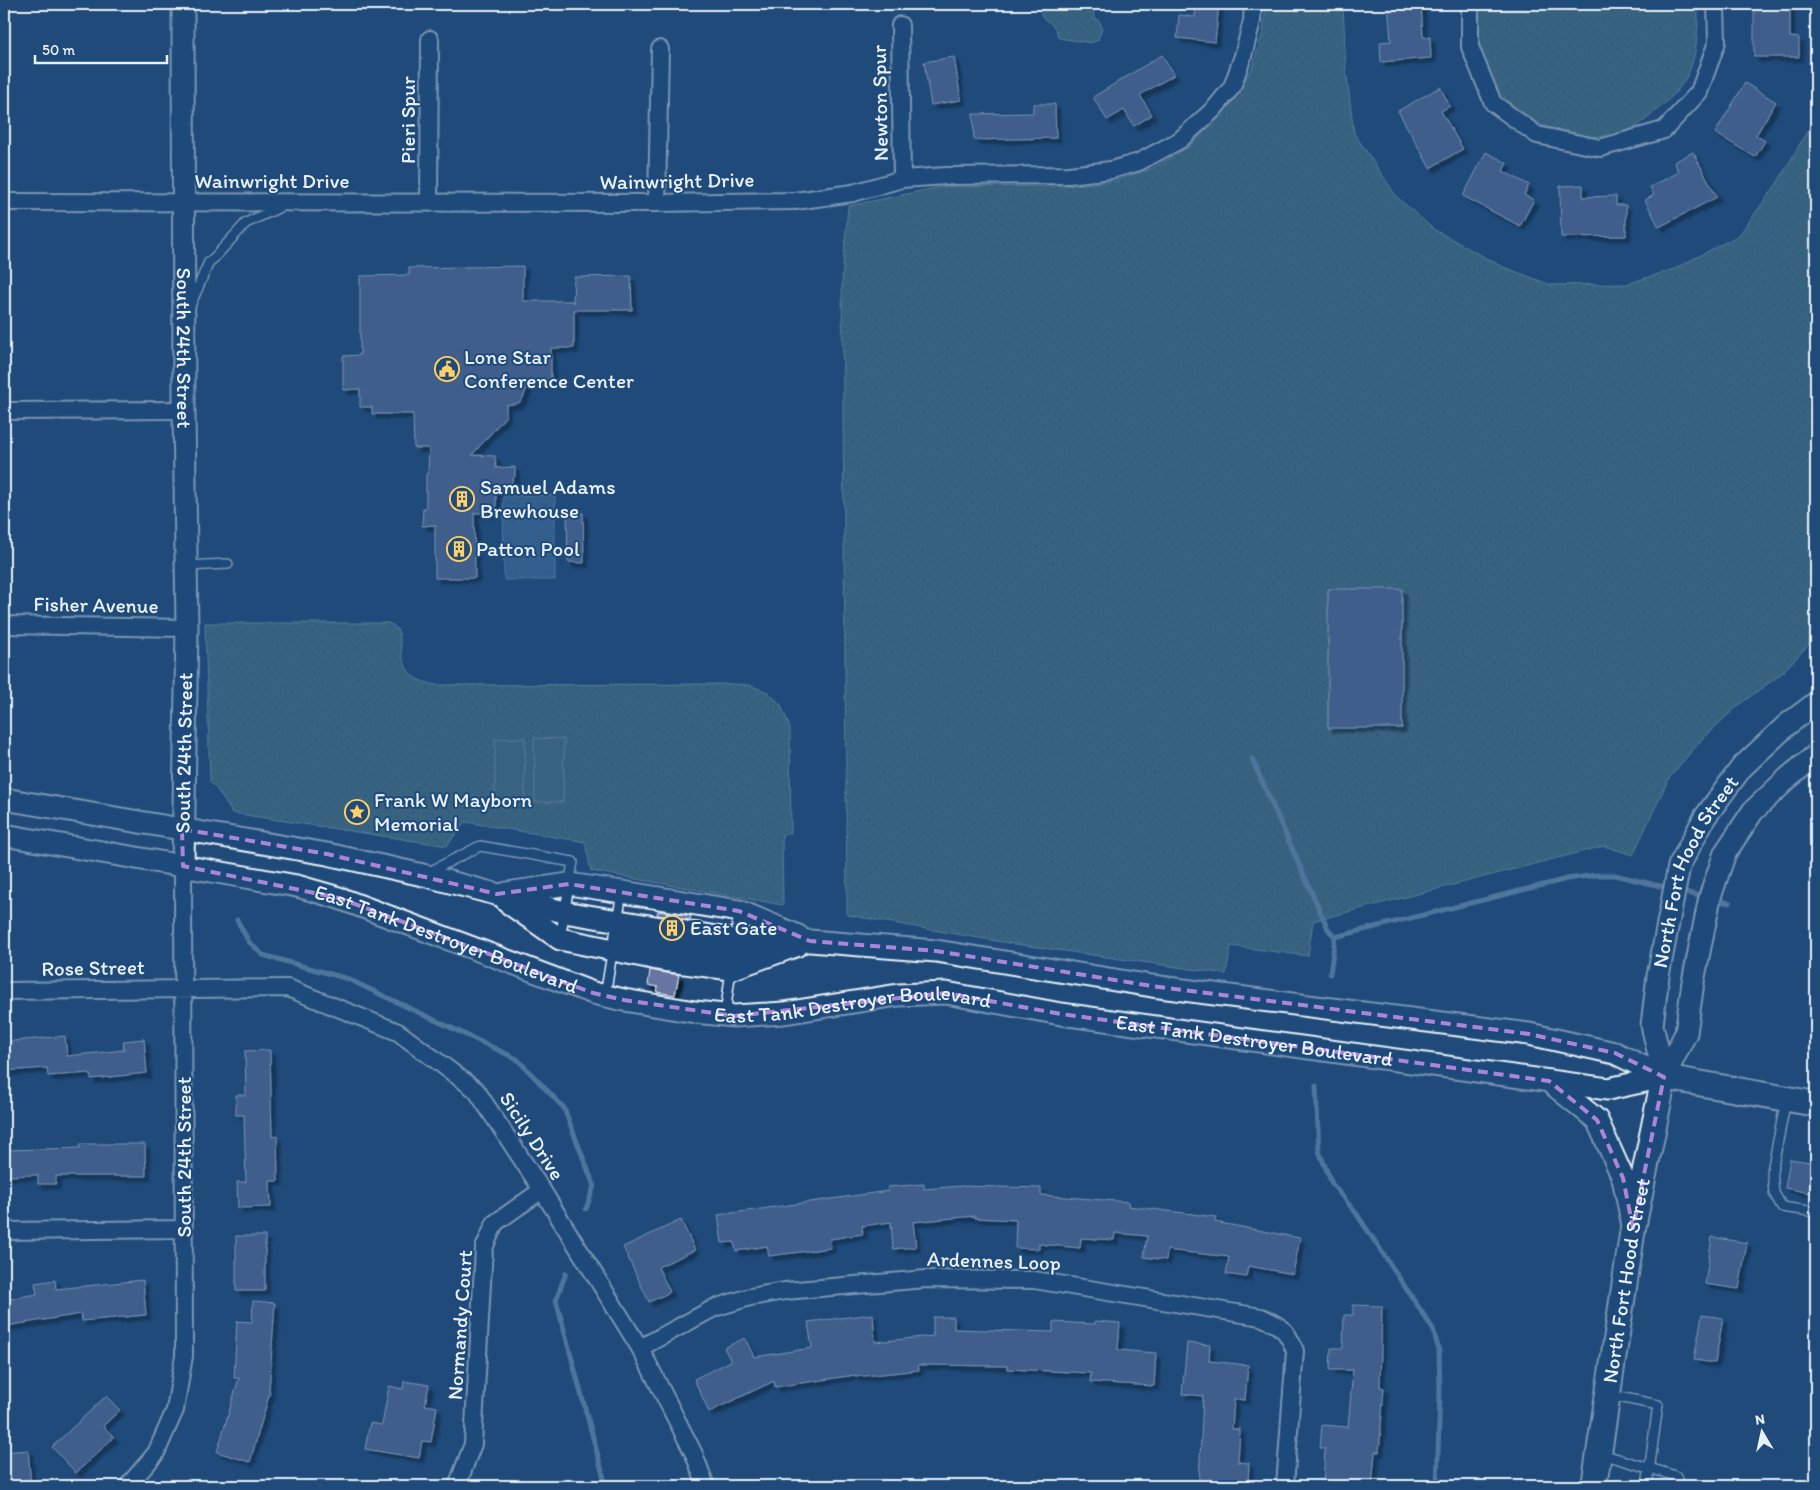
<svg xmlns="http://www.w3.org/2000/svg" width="1820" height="1490" font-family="Itim,sans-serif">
<defs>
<pattern id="park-dots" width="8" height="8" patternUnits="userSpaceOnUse" patternTransform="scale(1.25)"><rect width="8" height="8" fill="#568189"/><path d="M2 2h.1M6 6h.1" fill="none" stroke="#4f676d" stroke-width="1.8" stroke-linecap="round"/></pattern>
<pattern id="water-ripples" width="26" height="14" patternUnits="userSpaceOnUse" patternTransform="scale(1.25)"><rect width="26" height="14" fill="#4a79a6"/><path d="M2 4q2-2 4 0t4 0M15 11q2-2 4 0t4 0" fill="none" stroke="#48637d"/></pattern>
<filter id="shadow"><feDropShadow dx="4.5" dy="4.5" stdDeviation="1" flood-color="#0009"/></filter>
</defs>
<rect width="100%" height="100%" fill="#1f4a7a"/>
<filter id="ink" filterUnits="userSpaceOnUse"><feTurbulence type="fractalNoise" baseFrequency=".02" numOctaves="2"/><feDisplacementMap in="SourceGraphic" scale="10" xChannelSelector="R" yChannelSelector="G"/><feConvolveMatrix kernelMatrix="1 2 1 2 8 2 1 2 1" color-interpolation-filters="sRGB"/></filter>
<g filter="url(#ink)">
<path fill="url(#park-dots)" stroke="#9fb9c0" d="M1043,4H1093L1094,18L1099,21L1102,28L1098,40L1091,43L1059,38C1057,35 1057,30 1054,27C1046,17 1037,21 1043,4Z
M1266,4H1343L1346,70L1354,133L1397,197L1433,229L1501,266L1551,285L1627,284L1674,269L1739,235L1778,182L1813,121L1816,110V637L1780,675L1740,704L1704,737L1669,778L1633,855L1604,846L1313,921L1308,956L1231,946L1226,974L1008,943L847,915L842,279L848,206L940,187L1064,186L1115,181L1153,168L1190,146L1230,105L1252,68L1263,32Z
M1477,4H1698C1698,29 1698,55 1686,78C1679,90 1669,100 1658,109C1650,116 1641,125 1631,129C1585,150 1520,126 1494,84C1486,71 1479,53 1477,38C1475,27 1477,15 1477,4Z
M205,623H388C390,624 393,625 395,627C405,635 395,665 417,679C422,682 430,683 435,685L733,684L749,685L768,692L781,705L790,728L791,833L782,834L783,905L591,871L585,842L465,822L447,846L232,813L216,788L210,782Z"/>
<path fill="#568189" stroke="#9fb9c0" d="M525,738V802H495V739Z
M534,738L564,739L563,802H535Z"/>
<path fill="url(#water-ripples)" stroke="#89a9c7" d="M555,495V580H504L503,496Z"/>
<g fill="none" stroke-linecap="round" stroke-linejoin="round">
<path stroke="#89a9c7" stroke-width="5" d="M1252,759L1328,929L1335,937
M1685,892L1699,896
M1720,901L1730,903
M237,920L249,942L263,955L348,979L517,1059L564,1108L594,1186L586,1209
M1330,974L1335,937L1567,879L1596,875H1615L1664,887
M1316,1086L1319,1151L1332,1184L1356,1213L1433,1329L1439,1351L1440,1391L1437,1486
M566,1273L556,1300L606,1486"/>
</g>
<path fill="#6875a2" stroke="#e8f1f8" filter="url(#shadow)" d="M1196,4H1219L1215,42L1177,38L1179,15L1195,17Z
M1388,4H1421L1423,37H1430L1431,58L1381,62L1380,42L1391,41Z
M1754,4H1790V37L1799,38V57H1754Z
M1162,55L1174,75L1140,95L1152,115L1134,126L1124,110L1107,120L1093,97Z
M954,57L961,100L931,105L924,62Z
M1745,83L1776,102L1756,135L1765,141L1755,157L1715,133Z
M1440,87L1450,106L1441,111L1463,149L1430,168L1398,111Z
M1033,104H1055L1056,138L974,140L973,114L1033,113Z
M1486,152L1507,163L1503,171L1529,185L1524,195L1534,200L1520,226L1463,196Z
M1693,152L1717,197L1659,227L1645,200L1654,195L1650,187L1679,172L1674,162Z
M1583,185V197L1616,196V205H1626V236L1561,237L1560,186Z
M523,266V301H573V303L574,277L631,276L632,310H574V348H551V383H529L523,398L519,403L506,405V416L472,455L495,456L496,468L515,467V476L507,489L496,490V513H474L475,578H435V525L422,526L423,508H426V474L428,473L429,448H414L413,414H372V407H360V389L343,390V356L360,355V276L409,275V268Z
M567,513H583L584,563L568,562Z
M1328,589H1402V728H1328Z
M658,911L691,916L690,920L657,915Z
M650,970L679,975L675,995L657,992L658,987L648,985Z
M65,1036L67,1056L124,1050L123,1041L144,1039L147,1073L91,1079L90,1073L48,1076L47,1068L4,1071V1042Z
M270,1050L272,1137L277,1136L278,1181H270L271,1207L238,1208L237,1182H246L244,1115H236V1095H246L245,1051Z
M80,1144H145L146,1176H56V1184H38V1175L4,1176V1150L80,1148Z
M1790,1159L1816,1163V1194L1785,1188Z
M924,1184V1189L961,1186L1041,1188V1195L1129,1202L1128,1206L1216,1217L1215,1222L1300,1238L1293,1274L1248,1266L1246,1277L1226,1274L1229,1257L1167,1250L1166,1260L1144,1257L1147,1236L1115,1233L1114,1240L1081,1238L1080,1248L1039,1244V1249L1015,1248L1016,1220L975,1218V1216L913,1222L916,1247L893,1249L891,1222L862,1226L863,1234L830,1239L831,1248L769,1256L767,1246L736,1251L734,1242L722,1243L718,1215L888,1191V1187Z
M681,1220L695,1250L658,1267L670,1292L649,1302L623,1247Z
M236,1236H265V1291H236Z
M1712,1237L1747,1243L1739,1289L1705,1284Z
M55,1280L56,1289L143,1280L146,1315L82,1321L81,1314L6,1326L4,1300L37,1294L35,1283Z
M253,1301L275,1303L269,1391L270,1392L250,1462L217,1452L239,1378H234L237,1321L252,1322Z
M1353,1305L1382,1306L1380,1387L1384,1388L1379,1452H1375L1372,1486H1323L1325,1448H1320L1322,1425L1348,1427L1353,1370H1330L1331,1348H1343L1344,1315H1353Z
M873,1314L875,1342L933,1336V1317H954V1329L1053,1332V1322L1095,1324V1321L1120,1323L1118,1350L1156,1353L1154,1386L1090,1382L1091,1373L1008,1369V1366L918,1365L919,1370L855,1377V1375L775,1387L774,1381L709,1412L694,1379L731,1361L724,1348L745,1338L754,1357L812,1348L808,1322Z
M1702,1315L1723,1318L1715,1363L1694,1360Z
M1187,1343L1210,1345L1209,1361L1248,1365L1245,1400L1234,1399L1232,1429H1240L1238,1462L1249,1463L1248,1483L1199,1481L1203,1396L1182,1394Z
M404,1381L429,1385L425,1405L437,1407L431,1442L422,1441L419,1458L365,1449L370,1423L382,1425L389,1386L403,1389Z
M106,1396L120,1410L103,1426L114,1437L76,1473L52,1447Z
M28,1450L31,1485L4,1486V1452Z"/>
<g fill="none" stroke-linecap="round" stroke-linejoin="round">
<defs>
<path id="service" d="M190,306L209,262L214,258L246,223L282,206
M186,566L228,564
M427,873L480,846L573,862L560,939
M735,941L739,912
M605,996L622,892
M725,1015L731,969
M1786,1100L1772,1171L1774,1193L1782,1207L1816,1212
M1609,1395L1658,1405L1647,1486
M1601,1454L1676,1476L1679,1486"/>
<path id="minor" d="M1470,4V47L1493,103L1537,135L1600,148L1664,130L1699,92L1717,42L1716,4
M900,25L902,179
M4,202L657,203L795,201L853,193L902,179L946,176L1069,175L1111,170L1139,162L1180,140L1214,109L1232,87L1243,56L1252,21L1253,4
M429,203L430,39
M657,203L660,49
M4,411L184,410
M4,625L187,628
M4,991L288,988L398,1032L476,1090L542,1190L640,1348L694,1454L706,1486
M4,1231L184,1229
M640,1348L714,1308L750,1297L785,1291L926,1279L1034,1280L1261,1317C1282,1327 1286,1328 1295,1351L1285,1486
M128,1486L156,1453L175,1410L184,1356L183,866
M457,1486L473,1444L484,1248L495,1223L542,1190"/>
<g id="tertiary">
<path id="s1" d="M183,4L184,410L187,628L183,866"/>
<path d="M4,799L327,854L423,875L564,912L735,940L810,941L936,951L1152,986L1529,1034L1615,1053L1664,1077"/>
<path id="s2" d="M4,835L297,886L339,898L593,993L624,1000L695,1012L734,1016L784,1013L898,995L946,993L1061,1014L1608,1089L1664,1077"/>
<path d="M507,893L569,884L622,892L739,911L798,936"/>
<path d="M507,902L560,939L662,960L731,969L798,945"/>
<path d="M625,939L733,954L753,951"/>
<path id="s3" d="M1664,1077L1652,1025L1658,976L1679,866L1705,817L1742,767L1788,724L1816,703"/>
<path d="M1664,1077L1686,1033L1693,982L1710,897L1725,853L1753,811L1788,778L1816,755"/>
<path d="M1549,1081L1597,1120L1623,1178L1633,1226"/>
</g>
<g id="secondary">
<path id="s4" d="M1594,1486L1633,1228L1664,1077L1816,1104"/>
</g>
</defs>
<use href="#service" stroke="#e8f1f8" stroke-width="12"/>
<use href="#minor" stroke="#e8f1f8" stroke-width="20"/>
<use href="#tertiary" stroke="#e8f1f8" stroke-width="25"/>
<use href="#secondary" stroke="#e8f1f8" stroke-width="28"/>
<use href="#service" stroke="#1f4a7a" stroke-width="9"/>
<use href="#minor" stroke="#1f4a7a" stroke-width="16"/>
<use href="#tertiary" stroke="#1f4a7a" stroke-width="21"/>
<use href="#secondary" stroke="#1f4a7a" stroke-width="24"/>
</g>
</g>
<path d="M0 0H1820V1490H0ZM182,829L327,854L497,894L569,884L739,911L810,941L936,951L1152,986L1529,1034L1615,1053L1664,1077L1633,1228L1623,1178L1597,1120L1549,1081L1061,1014L946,993L734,1016L624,1000L593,993L339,898L183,866Z" fill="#1f4a7a" fill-opacity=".55" fill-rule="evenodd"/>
<path fill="none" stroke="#ac85d9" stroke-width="4" stroke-dasharray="10 6" stroke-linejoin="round" d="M182,829L327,854L497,894L569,884L739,911L810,941L936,951L1152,986L1529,1034L1615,1053L1664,1077L1633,1228L1623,1178L1597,1120L1549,1081L1061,1014L946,993L734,1016L624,1000L593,993L339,898L183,866Z"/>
<defs>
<symbol id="civic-ring" viewBox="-11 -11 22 22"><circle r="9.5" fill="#1f4a7a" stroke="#ffd166" stroke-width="1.5"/><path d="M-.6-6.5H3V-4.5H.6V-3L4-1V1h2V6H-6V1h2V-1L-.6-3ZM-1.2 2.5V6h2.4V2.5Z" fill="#ffd166"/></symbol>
<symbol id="building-ring" viewBox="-11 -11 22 22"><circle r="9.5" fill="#1f4a7a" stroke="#ffd166" stroke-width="1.5"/><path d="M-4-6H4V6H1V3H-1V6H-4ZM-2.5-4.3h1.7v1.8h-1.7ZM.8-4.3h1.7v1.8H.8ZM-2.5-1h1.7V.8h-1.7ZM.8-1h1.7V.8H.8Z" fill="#ffd166"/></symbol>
<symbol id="sight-ring" viewBox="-11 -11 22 22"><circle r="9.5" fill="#1f4a7a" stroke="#ffd166" stroke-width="1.5"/><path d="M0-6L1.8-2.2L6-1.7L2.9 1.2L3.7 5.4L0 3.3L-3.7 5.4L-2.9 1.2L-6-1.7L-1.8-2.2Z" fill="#ffd166"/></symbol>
</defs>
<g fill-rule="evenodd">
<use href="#civic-ring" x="433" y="355" width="28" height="28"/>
<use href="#building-ring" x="448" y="485" width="28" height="28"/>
<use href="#building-ring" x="445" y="535" width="28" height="28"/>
<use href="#sight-ring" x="343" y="798" width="28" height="28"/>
<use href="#building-ring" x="658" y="914" width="28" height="28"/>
</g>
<g text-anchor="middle" stroke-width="4" stroke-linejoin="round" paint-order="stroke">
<g font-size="21" fill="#e8f1f8" stroke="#1f4a7a">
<text transform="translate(880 103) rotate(-91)" y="7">Newton Spur</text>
<text transform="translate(408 120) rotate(-90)" y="7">Pieri Spur</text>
<text x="272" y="188">Wainwright Drive</text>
<text transform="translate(677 181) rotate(-1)" y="7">Wainwright Drive</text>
<text dy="7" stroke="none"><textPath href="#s1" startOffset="344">South 24th Street</textPath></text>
<text transform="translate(96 605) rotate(1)" y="7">Fisher Avenue</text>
<text transform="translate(184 753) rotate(-89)" y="7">South 24th Street</text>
<text dy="7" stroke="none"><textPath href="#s3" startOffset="215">North Fort Hood Street</textPath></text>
<text dy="7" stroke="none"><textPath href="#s2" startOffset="456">East Tank Destroyer Boulevard</textPath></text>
<text transform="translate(93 968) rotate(-1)" y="7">Rose Street</text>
<text dy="7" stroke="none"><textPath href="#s2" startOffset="875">East Tank Destroyer Boulevard</textPath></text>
<text dy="7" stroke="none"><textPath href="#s2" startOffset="1281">East Tank Destroyer Boulevard</textPath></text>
<text transform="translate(532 1136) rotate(57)" y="7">Sicily Drive</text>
<text transform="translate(184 1157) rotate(-90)" y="7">South 24th Street</text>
<text transform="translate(994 1261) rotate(2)" y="7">Ardennes Loop</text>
<text dy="7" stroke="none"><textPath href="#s4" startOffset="208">North Fort Hood Street</textPath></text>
<text transform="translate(460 1325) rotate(-86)" y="7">Normandy Court</text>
</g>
<g font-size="21" fill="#e8f1f8" stroke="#1f4a7a" text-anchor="start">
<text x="464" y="364">Lone Star<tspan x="464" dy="24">Conference Center</tspan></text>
<text x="480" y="494">Samuel Adams<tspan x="480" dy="24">Brewhouse</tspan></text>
<text x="476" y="556">Patton Pool</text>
<text x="374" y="807">Frank W Mayborn<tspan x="374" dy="24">Memorial</tspan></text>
<text x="690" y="935">East Gate</text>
</g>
</g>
<rect width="1820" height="1490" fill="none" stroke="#1f4a7a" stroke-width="20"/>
<rect x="10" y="10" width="1800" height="1470" fill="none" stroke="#e8f1f8" stroke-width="2" filter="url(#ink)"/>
<g transform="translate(1762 1432) rotate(351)" stroke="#1f4a7a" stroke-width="4" paint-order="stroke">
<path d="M0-4L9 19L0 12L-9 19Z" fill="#e8f1f8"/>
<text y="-8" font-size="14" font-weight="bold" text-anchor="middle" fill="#e8f1f8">N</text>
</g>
<path d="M35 55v8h132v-8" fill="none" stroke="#e8f1f8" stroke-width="2.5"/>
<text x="42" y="55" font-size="15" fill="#e8f1f8" stroke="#1f4a7a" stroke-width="4" paint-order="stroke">50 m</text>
</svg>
